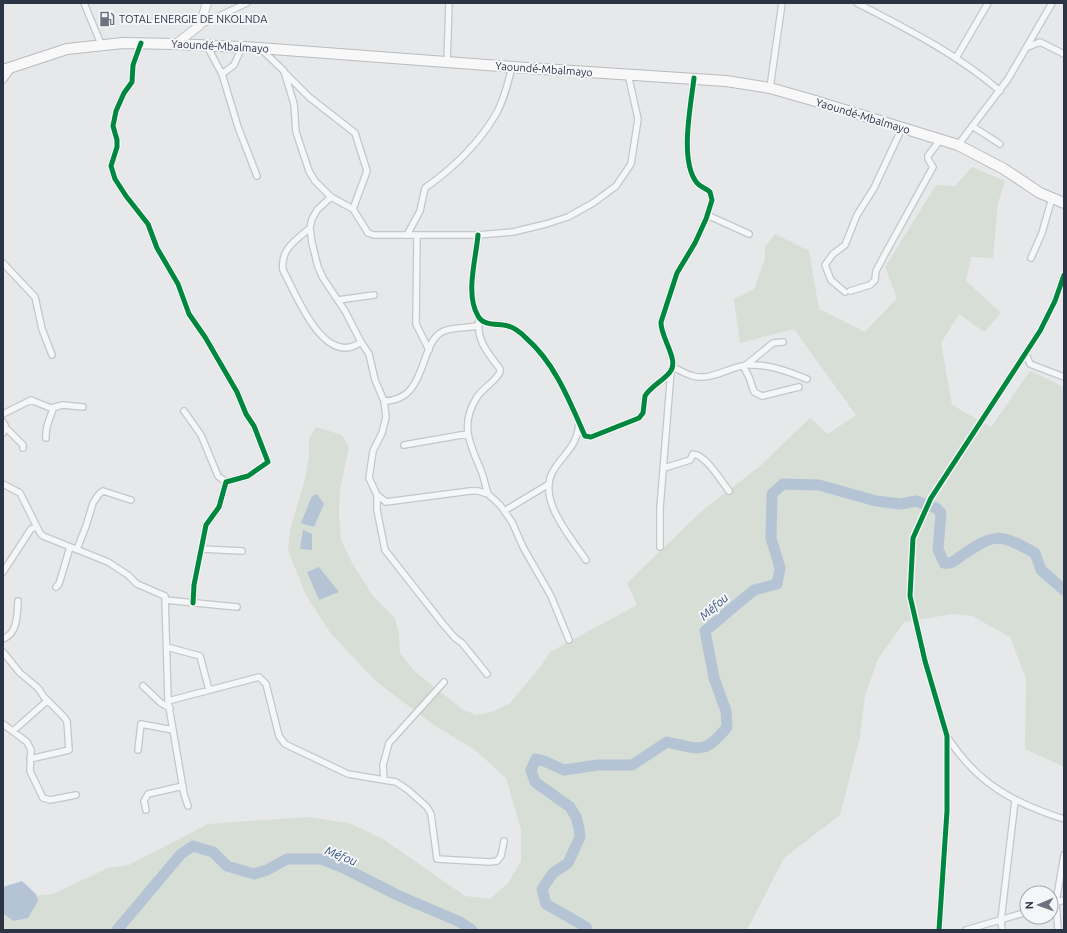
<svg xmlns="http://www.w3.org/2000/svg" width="1067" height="933" font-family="Ubuntu,sans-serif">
<rect width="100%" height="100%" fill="#e6e8ea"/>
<path fill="#d6ded6" d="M972,167L1005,181L998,203L993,258L971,257L966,281L1001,313L984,332L959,314L941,343L952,405L991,427L1030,371L1064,387V767L1025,749L1026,679L1010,637L972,616L953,614L904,622L878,659L865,695L860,737L840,815L784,858L747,930H3V890L22,897L53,894L108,868L129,865L208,824L307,817L349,823L383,839L465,896L490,899L508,883L521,861V830L506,778L474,749L435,726L378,683L348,652L329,631L306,595L288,551L290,530L305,479L309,456V439L316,427L342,435L349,447L340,490L339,514L341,540L352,563L373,596L395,618L399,634L400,653L413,670L462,709L476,715L491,712L509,704L541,666L550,652L637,605L627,583L704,509L759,467L810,418L828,434L856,415L794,329L740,343L734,299L754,289L765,259V247L775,234L809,251L819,309L865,332L897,298L885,267L936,185L955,186Z"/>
<path fill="#b4c4d5" d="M317,494L324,504L314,527L301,523L312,496Z
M303,530L312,534V550L300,549Z
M319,567L339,592L319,600L307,572Z
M22,881L36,894L38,901L28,918L13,921L3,913V887Z"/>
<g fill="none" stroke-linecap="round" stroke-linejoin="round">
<path stroke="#b4c4d5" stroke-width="11" d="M117,930L181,854L193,846L213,852L227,866L254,874L267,870L287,859H321L346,869L397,895L460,922L472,930
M587,930L586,927L546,904L542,889L553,873L568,863L580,837L579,828L576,817L570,807L535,782L531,770L536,759L544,761L564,770L598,765H632L667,742C699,749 705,755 727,727L726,711L714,678L705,631L754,590L777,584L780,568L771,538L772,494L783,484L819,485L876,501L901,504L916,501L936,508L941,513L938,549L944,563C952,564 954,561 961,556C995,533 999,533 1035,553L1041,570L1064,590"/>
<defs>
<path id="street" d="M84,3L101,44
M857,3C907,29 957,54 1000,91
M200,25L247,3
M141,43L133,65L132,82L124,93L116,111L113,126L117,140V147L111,166L115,179L126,196L148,224L157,248L178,284L189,314L205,337L237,392L246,414L254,426L268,462L248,476L226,482L219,507L206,525L194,585L193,603
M207,46L222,74L238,127L257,176
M1028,47L1040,42L1064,54
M261,49L284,71L294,104L296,132L309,171L315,181L331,197L353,209L368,233L374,235H478L513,232L546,224L568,217L593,203L616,186L631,164L638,119L628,74
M956,58L988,3
M447,63L449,3
M284,72L309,97L355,133L367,171L353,209
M222,74L234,65L242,47
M3,80L12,68
M770,88L782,3
M972,126L1000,144
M958,145L1008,79L1052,3
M331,197L317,210L312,219L310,228L312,243L318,267L323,278L345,311L361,342L369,354L375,380L384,401L386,417L382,433L373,451L369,478L377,495L386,502L470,491H478L488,494L500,505L512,522L523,547L551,596L569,640
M707,215L749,234
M310,228C296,240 280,249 283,270C296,294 324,369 361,342
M407,235L420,211L425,188C452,169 479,143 496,114C504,100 508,83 512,67
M478,235C476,259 465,294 478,316C484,327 499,323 508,326C515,328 521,333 526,338C555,363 570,402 585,436L591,437L639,418L643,413L645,396C651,386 663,381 670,372C680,360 660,337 661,322L677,273L695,243L706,219L712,200L710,192C706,188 700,187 697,183C679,161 691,105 694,78
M417,236L416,324L429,350
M1031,258L1042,233L1052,198
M3,263L35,297L42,329L52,355
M850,291L870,285L875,280L876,271L885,254L933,167L928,159V156L940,140
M845,292L831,280L825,265L833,254L845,245L857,215L874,188L902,128
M338,300L374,295
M479,318C476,340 487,352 500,369V372C496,381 483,388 477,397C460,424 469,442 480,468C484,476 485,486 488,494
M1026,354L1030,364L1064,377
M746,365L773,343L783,342
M743,366L749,377L754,392L762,396L799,387
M673,367C679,370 686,374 693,376C711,381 729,367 747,365C769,364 787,371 807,379
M384,401C429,401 418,341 444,331C453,327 467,328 477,326
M51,408L63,405L83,407
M184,411L201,435L218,476L226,482
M3,414L31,400L53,409C50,419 45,426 46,438
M3,422L5,425L3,433
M579,423C577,446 567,450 555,468C534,497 571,537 586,560
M5,427L23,445V448
M404,445L467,434
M664,468L690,460L693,454C706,455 721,481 729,491
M3,484L20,493L40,533L43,536L108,562L128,575L137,584L165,596L168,701L184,794L188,806
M377,495V510L385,550L443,624L455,638L462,643L487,674
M504,511L549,484
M660,547V508L671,371
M77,549L86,526L93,503L99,494L103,491L131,500
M202,549L242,551
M3,572L31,529L37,527
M56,587L59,584L70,547
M165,600L237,607
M3,639C18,633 17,615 18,601
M167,647L200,656L209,690
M3,652L20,673L38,688L44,697L63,716L67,721L69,750L30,759
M143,686L161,703L170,708
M168,701L259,677L266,684L279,736L285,744L348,774L396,782L408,790L427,807L431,814L437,859L490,862L497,861L501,856L504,841
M3,724L27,742L31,750L30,771L43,798L50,800L76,795
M13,731L47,701
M948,738C977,783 1013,803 1064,819
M138,750L141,724L173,730
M384,780L383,765L389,743L444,682
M146,810L144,801L148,794L183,786
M1051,904L1064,900
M939,930L947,811V736L925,661L910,596L913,538L931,498L1040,331L1055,301L1064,275
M966,930L1027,912
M1002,930L1001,920L1015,801
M1058,930L1056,902L1064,855"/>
<path id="secondary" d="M176,44L200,25L207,3"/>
<path id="highway" d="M3,70L67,49L123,43L176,44L259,48L512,67L726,81L770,88L812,100L958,145L1004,169L1040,193L1064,203"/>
</defs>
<use href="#street" stroke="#c4c6c8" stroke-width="8"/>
<use href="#secondary" stroke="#c4c6c8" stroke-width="10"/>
<use href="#highway" stroke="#b8bbbf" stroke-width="12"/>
<use href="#street" stroke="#f5f6f7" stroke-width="5.5"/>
<use href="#secondary" stroke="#f8f8f8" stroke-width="8"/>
<use href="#highway" stroke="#f8f8f8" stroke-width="10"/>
<defs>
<path id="cycleway" d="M141,43L133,65L132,82L124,93L116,111L113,126L117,140V147L111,166L115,179L126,196L148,224L157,248L178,284L189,314L205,337L237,392L246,414L254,426L268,462L248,476L226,482L219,507L206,525L194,585L193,603
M478,235C476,259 465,294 478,316C484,327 499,323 508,326C515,328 521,333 526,338C555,363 570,402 585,436L591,437L639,418L643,413L645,396C651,386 663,381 670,372C680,360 660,337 661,322L677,273L695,243L706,219L712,200L710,192C706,188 700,187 697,183C679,161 691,105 694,78
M939,930L947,811V736L925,661L910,596L913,538L931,498L1040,331L1055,301L1064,275"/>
</defs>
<use href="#cycleway" stroke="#f4f6f9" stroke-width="8"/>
<use href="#cycleway" stroke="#00873e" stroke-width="5"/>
</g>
<defs>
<symbol id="fuel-bare" viewBox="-9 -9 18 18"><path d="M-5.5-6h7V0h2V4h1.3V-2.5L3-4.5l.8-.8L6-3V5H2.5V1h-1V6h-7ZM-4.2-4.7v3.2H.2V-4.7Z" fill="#6c737f" stroke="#f4f6f9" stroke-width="2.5" paint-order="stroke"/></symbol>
</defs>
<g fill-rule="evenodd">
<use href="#fuel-bare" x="96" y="8" width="22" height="22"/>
</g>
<g text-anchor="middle" stroke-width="4" stroke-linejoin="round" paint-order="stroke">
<g font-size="11" fill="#2b3445" stroke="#f4f6f9" text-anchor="start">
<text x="119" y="23">TOTAL ENERGIE DE NKOLNDA</text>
</g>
<g font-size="11" fill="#2b3445" stroke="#f4f6f9">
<text transform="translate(220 46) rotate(3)" y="4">Yaoundé-Mbalmayo</text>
<text transform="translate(544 69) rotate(4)" y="4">Yaoundé-Mbalmayo</text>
<text transform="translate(863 116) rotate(17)" y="4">Yaoundé-Mbalmayo</text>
</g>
<g font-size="12" font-style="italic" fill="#34527a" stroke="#f4f6f9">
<text transform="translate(714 607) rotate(-41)" y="4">Méfou</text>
<text transform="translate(341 856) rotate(22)" y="4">Méfou</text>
</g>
</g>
<rect width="1067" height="933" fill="none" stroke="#2b3445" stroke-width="8"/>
<g transform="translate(1039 905) rotate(268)"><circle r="19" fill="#f4f6f9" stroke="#a4a8b1"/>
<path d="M0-3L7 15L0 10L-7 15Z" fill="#6c737f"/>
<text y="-6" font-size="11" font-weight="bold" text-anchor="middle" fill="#2b3445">N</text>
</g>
</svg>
